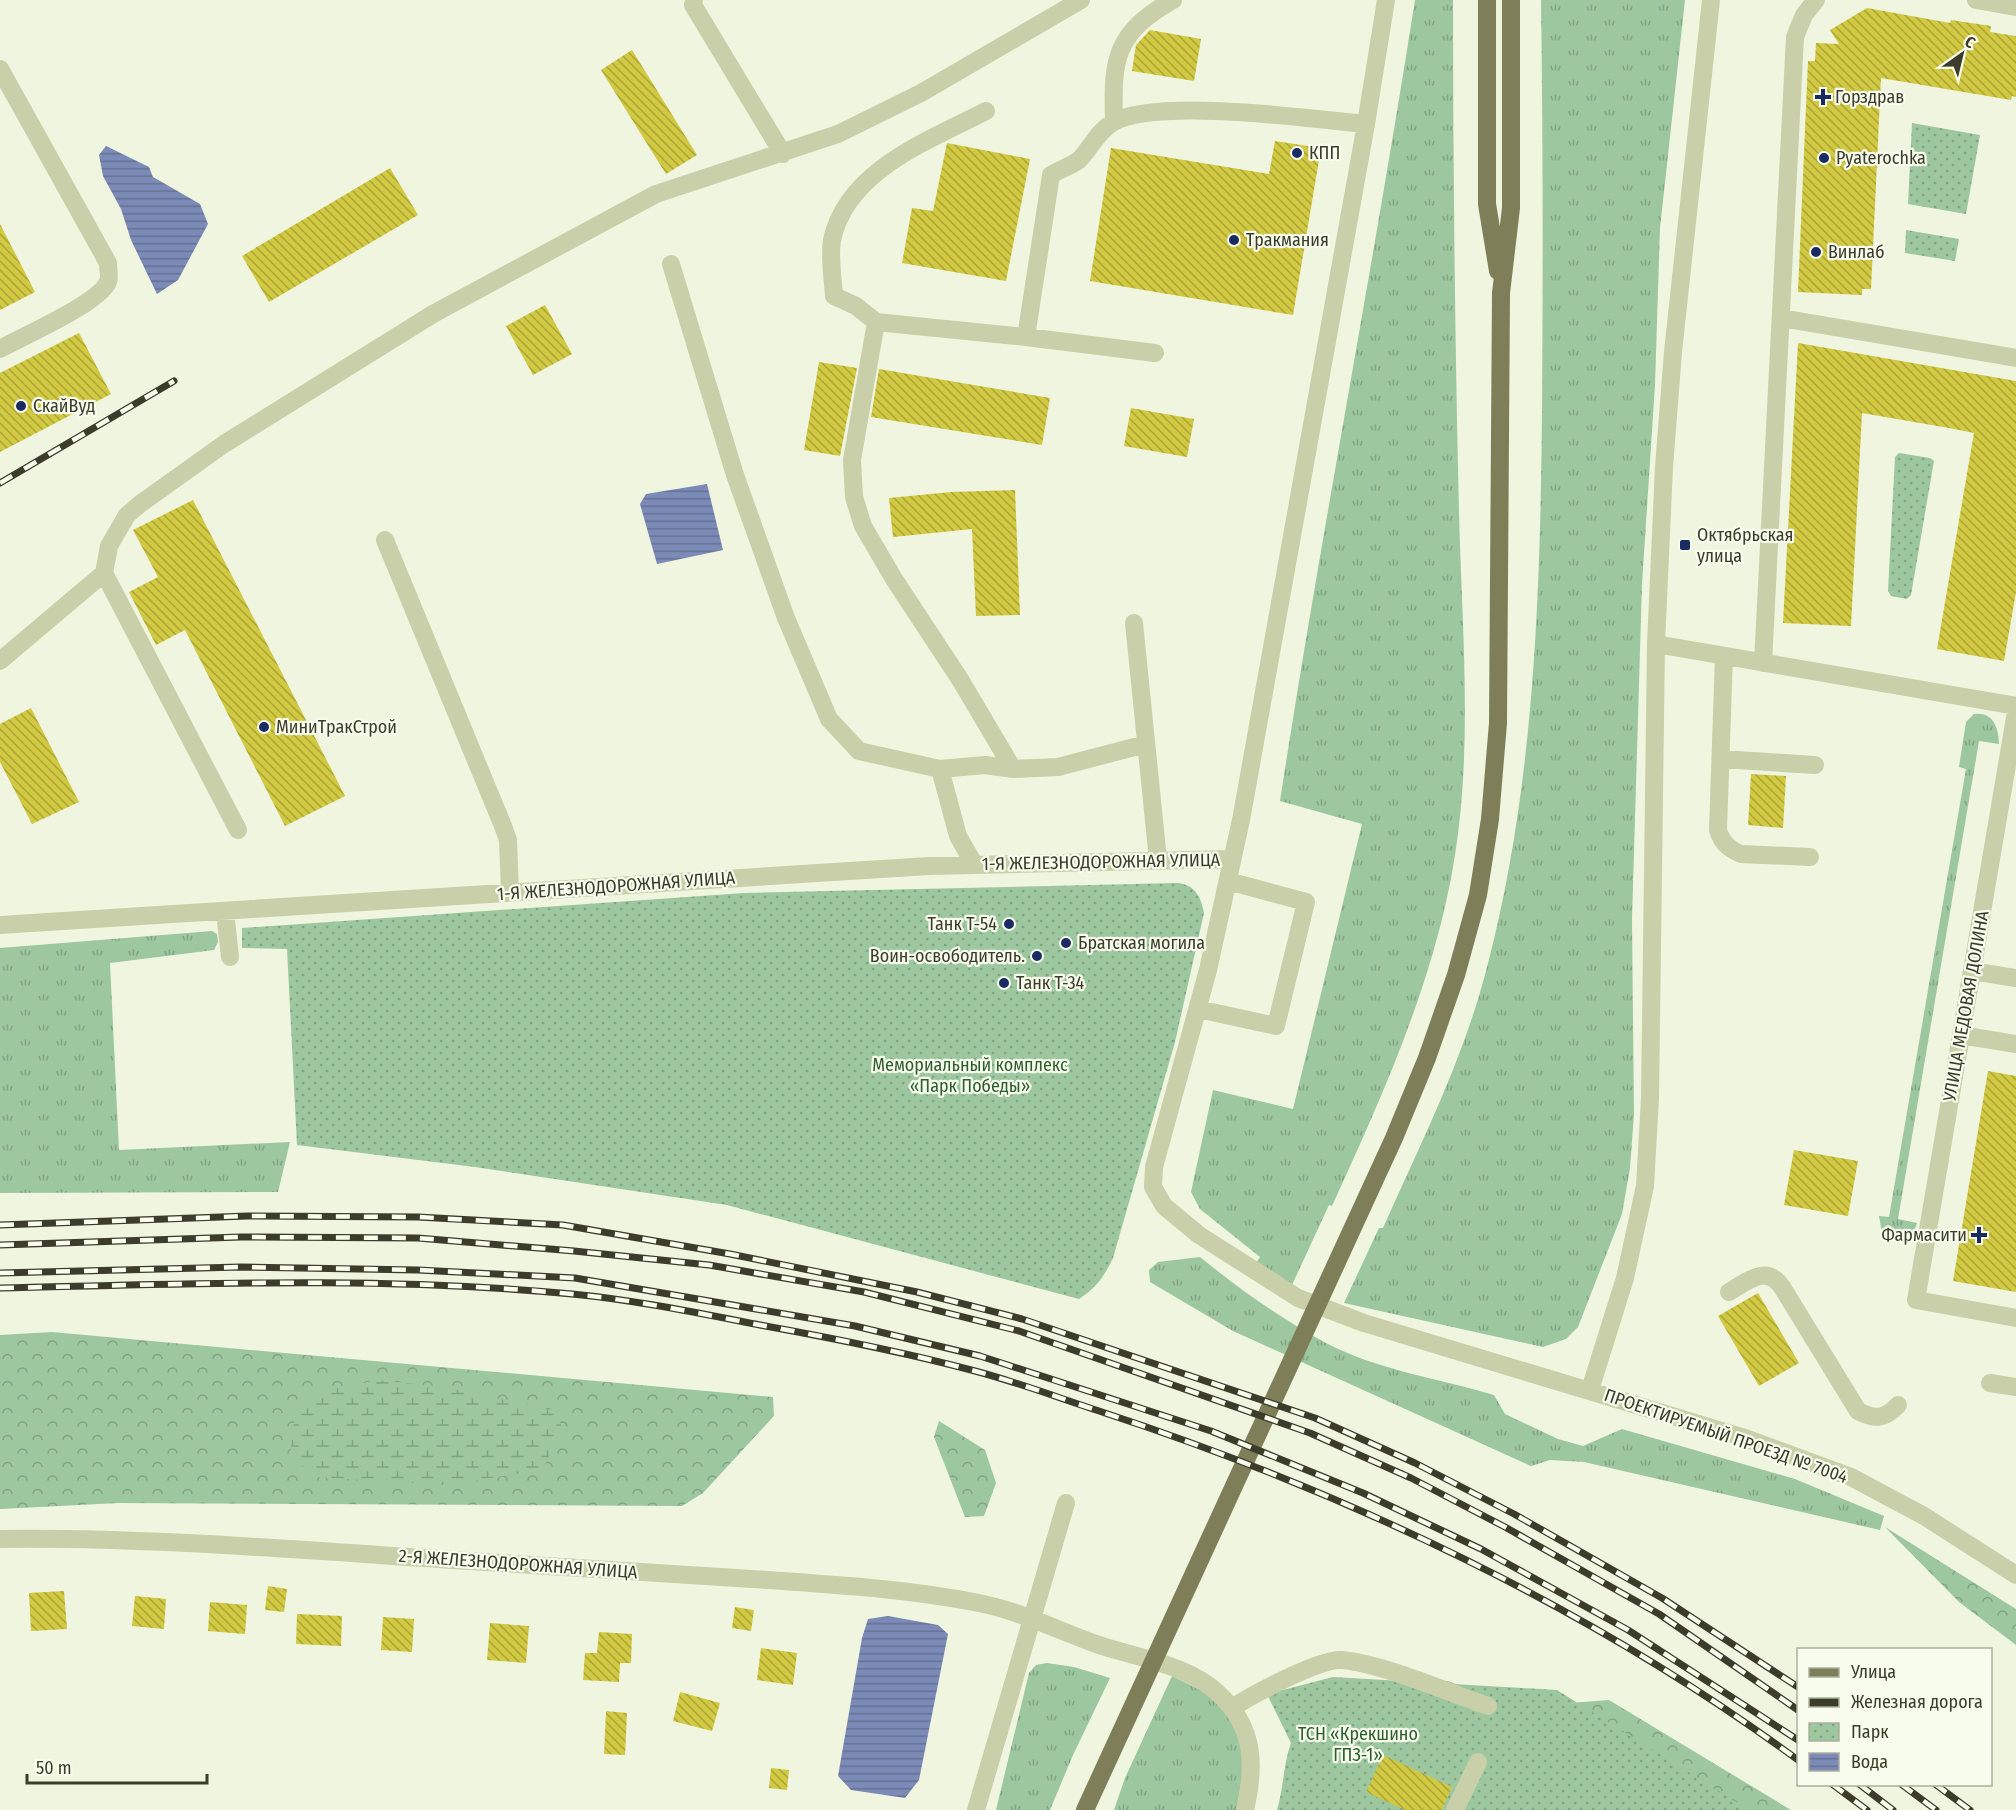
<svg xmlns="http://www.w3.org/2000/svg" width="2016" height="1810" font-family="'Fira Sans Condensed',sans-serif">
<defs>
<pattern id="grass-tufts" width="24" height="20" patternUnits="userSpaceOnUse" patternTransform="scale(1.5)"><rect width="24" height="20" fill="#9dc79f"/><path d="M3 7l-1-3M5 7V3M7 7l1-3M15 17l-1-3M17 17v-4M19 17l1-3" fill="none" stroke="#81a382"/></pattern>
<pattern id="forest-crowns" width="20" height="18" patternUnits="userSpaceOnUse" patternTransform="scale(1.5)"><rect width="20" height="18" fill="#9dc79f"/><path d="M2 6a3 3 0 1 1 6 0M12 15a3 3 0 1 1 6 0" fill="none" stroke="#81a382"/></pattern>
<pattern id="wetland-marsh" width="20" height="14" patternUnits="userSpaceOnUse" patternTransform="scale(1.5)"><rect width="20" height="14" fill="#9dc79f"/><path d="M1 5h8M5 5V1M11 12h8M15 12V8" fill="none" stroke="#81a382"/></pattern>
<pattern id="park-dots" width="8" height="8" patternUnits="userSpaceOnUse" patternTransform="scale(1.5)"><rect width="8" height="8" fill="#9dc79f"/><path d="M2 2h.1M6 6h.1" fill="none" stroke="#81a382" stroke-width="1.8" stroke-linecap="round"/></pattern>
<pattern id="water-rules" width="6" height="5" patternUnits="userSpaceOnUse" patternTransform="scale(1.5)"><rect width="6" height="5" fill="#7b8ab6"/><path d="M0 2.5h6" fill="none" stroke="#667294"/></pattern>
<pattern id="building-back-hatch" width="6" height="6" patternUnits="userSpaceOnUse" patternTransform="scale(1.5)"><rect width="6" height="6" fill="#d1c942"/><path d="M-1 5l2 2M0 0l6 6M5-1l2 2" fill="none" stroke="#aba437"/></pattern>
</defs>
<rect width="100%" height="100%" fill="#f0f5df"/>
<path fill="url(#grass-tufts)" d="M1415,0H1453C1453,171 1455,342 1459,512C1462,637 1475,765 1449,888C1426,1000 1379,1103 1332,1206L1329,1205L1286,1298L1248,1274L1260,1257L1200,1209L1191,1192L1213,1090L1293,1109L1362,824L1280,801C1321,534 1373,268 1415,0Z
M1541,0H1685L1660,228L1655,385L1642,584L1632,919L1634,1114L1630,1168L1622,1214L1578,1327L1566,1339L1543,1347L1344,1303L1379,1228H1383C1420,1145 1463,1060 1486,971C1534,790 1540,602 1542,416C1543,277 1543,139 1541,0Z
M1974,714C1993,711 1999,728 1999,744L1979,741L1898,1219L1917,1223L1913,1235L1897,1242L1882,1233L1879,1216L1889,1217L1966,769L1959,767L1966,722Z
M212,931L217,934L218,942L214,950L110,963L119,1150L290,1142L278,1192L0,1193V948Z
M1200,1257C1238,1288 1280,1318 1324,1342C1376,1370 1438,1378 1494,1395L1505,1414L1558,1439L1583,1446L1622,1429L1795,1479L1884,1516L1880,1530L1584,1462L1550,1460L1531,1466L1233,1331L1150,1282L1149,1270L1158,1262Z
M1047,1663L1074,1667L1110,1678L1073,1755L1050,1810H996L1029,1673L1036,1665Z
M1172,1676L1213,1696L1234,1722L1245,1757L1237,1810H1114L1125,1778Z"/>
<path fill="url(#forest-crowns)" d="M52,1332L773,1397L774,1416L703,1493L682,1506L118,1503L0,1509V1335Z
M939,1421L985,1450L996,1483L984,1516L965,1517L934,1437Z
M1885,1527L2016,1609V1645L1959,1602Z
M1448,1681L1516,1707L1609,1700L1791,1810H1749L1402,1682Z"/>
<path fill="url(#wetland-marsh)" d="M377,1380L444,1387L558,1411L562,1431L542,1470L445,1485L315,1477L290,1455L295,1413L316,1393Z"/>
<path fill="url(#park-dots)" d="M1912,123L1980,135L1966,214L1908,204Z
M1906,230L1959,239L1955,261L1905,253Z
M1899,453L1930,458L1934,461L1911,595L1907,599L1891,596L1888,591L1895,457Z
M1178,883C1195,885 1201,897 1204,913L1175,1042L1113,1258C1104,1277 1096,1288 1079,1299L727,1205L475,1167L297,1145L287,949L242,948V928L744,893Z
M1333,1677L1557,1690L1749,1810H1277C1284,1787 1283,1765 1291,1743L1267,1694Z"/>
<path fill="url(#water-rules)" d="M106,146L149,167L153,177L200,204L208,224L178,280L157,294L131,240L121,209L103,176L99,155Z
M707,484L723,550L657,564L640,504L646,494Z
M888,1616L938,1625L948,1634L919,1780L905,1798L851,1790L838,1776L862,1638L868,1619Z"/>
<path fill="url(#building-back-hatch)" d="M1867,8L1950,23L1951,20L1991,26L1990,32L2016,36V97L2012,96L2011,100L1881,78L1871,289H1862V295L1798,292L1808,61H1815L1816,43L1839,44L1830,30Z
M1150,30L1201,39L1194,81L1132,71L1136,45Z
M632,50L697,155L666,174L601,70Z
M1275,141L1321,148L1293,315L1090,281L1111,148L1269,174Z
M947,143L1030,159L1006,281L902,263L912,208L933,211Z
M390,168L418,215L269,302L242,256Z
M0,224L35,292L0,310Z
M545,305L572,354L533,375L506,326Z
M79,333L111,394L0,452V373Z
M1798,343L2016,381V592L2004,661L1937,649L1974,433L1949,428L1862,413L1851,626L1783,623Z
M819,362L857,368L840,456L804,450Z
M879,369L1050,398L1042,445L871,417Z
M1131,408L1194,419L1187,457L1124,446Z
M1015,490L1020,615L976,616L972,529L893,537L889,498L951,492Z
M193,500L345,796L285,826L185,630L156,645L129,592L158,577L133,530Z
M31,708L79,802L32,824L0,762V724Z
M1751,774L1786,776L1783,828L1748,825Z
M1988,1071L2016,1076V1292L1953,1281Z
M1794,1150L1858,1161L1848,1216L1784,1205Z
M1758,1293L1799,1363L1759,1386L1718,1316Z
M268,1586L287,1589L284,1612L265,1610Z
M64,1591L67,1629L31,1631L29,1593Z
M135,1596L166,1599L164,1629L132,1626Z
M210,1602L247,1605L245,1634L208,1631Z
M735,1607L754,1610L751,1631L732,1628Z
M297,1614L342,1616L341,1646L296,1644Z
M383,1617L414,1619L412,1652L381,1650Z
M490,1623L529,1626L526,1663L487,1660Z
M599,1632L632,1634L631,1663H620L619,1682L583,1680L585,1653H597Z
M761,1648L797,1653L793,1685L757,1680Z
M680,1692L720,1703L712,1731L673,1721Z
M606,1711L627,1713L625,1755L604,1754Z
M1383,1755L1452,1787L1442,1810H1405L1366,1792Z
M771,1768L789,1770L787,1790L769,1788Z"/>
<g fill="none" stroke-linecap="round" stroke-linejoin="round">
<path stroke="#c9cfa9" stroke-width="18" d="M694,0L693,5L783,154
M1386,0L1366,124L1241,820L1208,970L1154,1167L1153,1187L1164,1206L1199,1235L1298,1298L1364,1323L1742,1437L1851,1477L1924,1516L2016,1575
M1976,0L2016,7
M0,69L108,263C108,269 110,277 108,282C98,304 23,336 0,349
M986,111C930,140 847,170 832,240C829,257 833,279 834,296L856,306L876,322L1026,337L1155,353
M1114,122C1112,58 1115,33 1173,0
M671,264L735,475L786,618L829,719L859,751L940,769L985,765L1013,769L1058,767L1146,744
M1781,318L2016,358
M876,322L852,460L854,497L863,526L894,579L961,681L1013,769
M1026,337L1051,175C1059,170 1071,166 1079,160C1091,148 1097,132 1112,123C1155,97 1313,119 1366,124
M385,540L503,826L508,840L510,892
M1134,623L1158,860
M1656,644L2016,706
M1724,656L1718,830C1722,843 1729,849 1741,854L1810,857
M0,661L104,573
M1763,663L1795,37L1804,15L1816,0
M2016,712L1916,1300L2016,1318
M1721,759L1815,765
M940,769L958,836L974,864
M238,830L104,573L109,546L127,515L140,504L224,444L433,314L656,194L838,134L921,93L1081,0
M225,911L230,957
M0,925L929,866L1232,859
M1972,971L2016,978
M1198,1009L1276,1026L1306,902L1228,881
M1961,1035L2016,1044
M1729,1292C1748,1281 1766,1264 1782,1287L1858,1411C1875,1420 1885,1419 1898,1405
M1990,1383L2016,1387
M1590,1390L1625,1278L1645,1186L1650,1098L1656,644L1664,467L1673,352L1711,0
M0,1539C167,1537 334,1553 501,1563C590,1568 679,1574 768,1580C838,1585 910,1589 979,1603C1020,1611 1057,1630 1096,1644C1137,1658 1189,1664 1221,1696C1255,1729 1255,1767 1245,1810
M1232,1708C1252,1695 1320,1658 1342,1660C1384,1664 1447,1692 1488,1706
M976,1810L1066,1503
M1455,1810L1478,1762"/>
<path stroke="#7e7f59" stroke-width="18" d="M1487,0V204L1498,271
M1085,1810L1394,1138L1427,1058L1456,975L1478,895L1490,819L1498,723L1501,293L1511,208V0"/>
<defs>
<path id="rail" d="M0,483L174,381
M0,1225L248,1216L418,1217L563,1225L730,1254L917,1292L1022,1319L1315,1418L1415,1463L1514,1514L1662,1598L1798,1687
M0,1245L241,1237L418,1238L574,1251L709,1265L864,1292L1019,1331L1310,1433L1411,1478L1505,1527L1659,1614L1798,1710
M0,1273L241,1267L418,1270L575,1278L855,1326L980,1356L1211,1431L1363,1493L1481,1549L1628,1630L1798,1740
M0,1288C190,1284 382,1276 572,1294C635,1300 698,1313 760,1325C832,1338 904,1352 975,1371C1017,1382 1059,1398 1102,1412C1346,1492 1590,1607 1798,1760
M1832,1784L1867,1810
M1859,1784L1893,1810
M1901,1784L1936,1810
M1935,1784L1970,1810"/>
</defs>
<use href="#rail" stroke="#3c3c2a" stroke-width="7"/>
<use href="#rail" stroke="#f8fced" stroke-width="4.5" stroke-dasharray="14" stroke-linecap="butt"/>
</g>
<g fill="#1a2b62" stroke="#f8fced" stroke-width="2">
<path d="M1820 88h6v6h6v6h-6v6h-6v-6h-6v-6h6z"/>
<circle cx="1297" cy="153" r="6"/>
<circle cx="1824" cy="158" r="6"/>
<circle cx="1234" cy="240" r="6"/>
<circle cx="1816" cy="252" r="6"/>
<circle cx="21" cy="406" r="6"/>
<rect x="1679" y="539" width="12" height="12" rx="3"/>
<circle cx="264" cy="727" r="6"/>
<circle cx="1009" cy="924" r="6"/>
<circle cx="1066" cy="943" r="6"/>
<circle cx="1037" cy="956" r="6"/>
<circle cx="1004" cy="983" r="6"/>
<path d="M1976 1226h6v6h6v6h-6v6h-6v-6h-6v-6h6z"/>
</g>
<g text-anchor="middle" stroke-width="4.5" stroke-linejoin="round" paint-order="stroke">
<g font-size="18" fill="#3c3c2a" stroke="#f8fced" text-anchor="start">
<text x="1835" y="103">Горздрав</text>
<text x="1309" y="159">КПП</text>
<text x="1836" y="164">Pyaterochka</text>
<text x="1246" y="246">Тракмания</text>
<text x="1828" y="258">Винлаб</text>
<text x="33" y="412">СкайВуд</text>
<text x="1697" y="541">Октябрьская<tspan x="1697" dy="21">улица</tspan></text>
<text x="276" y="733">МиниТракСтрой</text>
<text x="997" y="930" text-anchor="end">Танк Т-54</text>
<text x="1078" y="949">Братская могила</text>
<text x="1025" y="962" text-anchor="end">Воин-освободитель.</text>
<text x="1016" y="989">Танк Т-34</text>
<text x="1967" y="1241" text-anchor="end">Фармасити</text>
</g>
<g font-size="18" fill="#3c3c2a" stroke="#f8fced">
<text transform="translate(1101 862) rotate(-1)" y="6">1-Я ЖЕЛЕЗНОДОРОЖНАЯ УЛИЦА</text>
<text transform="translate(616 886) rotate(-4)" y="6">1-Я ЖЕЛЕЗНОДОРОЖНАЯ УЛИЦА</text>
<text transform="translate(1966 1006) rotate(-80)" y="6">УЛИЦА МЕДОВАЯ ДОЛИНА</text>
<text transform="translate(1726 1436) rotate(19)" y="6">ПРОЕКТИРУЕМЫЙ ПРОЕЗД № 7004</text>
<text transform="translate(518 1564) rotate(4)" y="6">2-Я ЖЕЛЕЗНОДОРОЖНАЯ УЛИЦА</text>
</g>
<g font-size="18" fill="#2b5d2e" stroke="#f8fced">
<text x="970" y="1071">Мемориальный комплекс<tspan x="970" dy="21">«Парк Победы»</tspan></text>
<text x="1358" y="1740">ТСН «Крекшино<tspan x="1358" dy="21">ГПЗ-1»</tspan></text>
</g>
</g>
<rect x="1797" y="1648" width="195" height="138" fill="#f8fced" stroke="#adaf9f" stroke-width="1.5"/>
<rect x="1809" y="1668" width="30" height="9" fill="#7e7f59" stroke="#adaf9f" stroke-width="1.5"/>
<text x="1851" y="1678" font-size="18" fill="#3c3c2a">Улица</text>
<rect x="1809" y="1698" width="30" height="9" fill="#3c3c2a" stroke="#adaf9f" stroke-width="1.5"/>
<text x="1851" y="1708" font-size="18" fill="#3c3c2a">Железная дорога</text>
<rect x="1809" y="1723" width="30" height="18" fill="url(#park-dots)" stroke="#adaf9f" stroke-width="1.5"/>
<text x="1851" y="1738" font-size="18" fill="#3c3c2a">Парк</text>
<rect x="1809" y="1753" width="30" height="18" fill="url(#water-rules)" stroke="#adaf9f" stroke-width="1.5"/>
<text x="1851" y="1768" font-size="18" fill="#3c3c2a">Вода</text>
<g transform="translate(1962 54) rotate(34)" stroke="#f8fced" stroke-width="4.5" paint-order="stroke">
<path d="M0-4.5L10 22L0 15L-10 22Z" fill="#3c3c2a"/>
<text y="-9" font-size="16" font-weight="bold" text-anchor="middle" fill="#3c3c2a">С</text>
</g>
<path d="M27 1774v9h180v-9" fill="none" stroke="#3c3c2a" stroke-width="3"/>
<text x="36" y="1774" font-size="18" fill="#3c3c2a" stroke="#f8fced" stroke-width="4.5" paint-order="stroke">50 m</text>
</svg>
